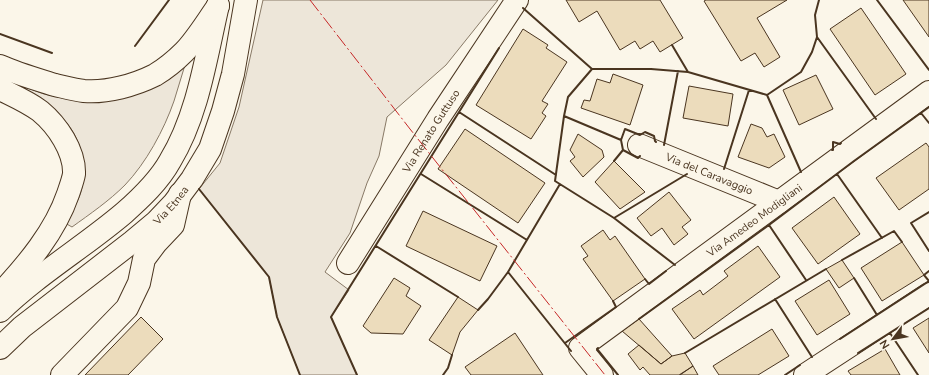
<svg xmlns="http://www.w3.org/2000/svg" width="929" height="375" font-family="'Nunito Sans',sans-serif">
<rect width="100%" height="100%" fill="#fbf6e9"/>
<path fill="#ede6d9" stroke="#887966" d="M263,0H498L446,65L387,117L379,156L367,183L350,233L325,272L349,290L331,317L357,375H300L277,317L269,277L199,189L220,163L239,107Z
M185,65C181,77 178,89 174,101C164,130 146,163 125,185C109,201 90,214 72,227L65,223C71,212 80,200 82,187C84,178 83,169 81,160C80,155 80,149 79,145C68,113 38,98 11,82L44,94L83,102L104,100Z"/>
<path fill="#ecdcbc" stroke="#4a3520" d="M566,0H660L683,38L660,52L653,41L640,49L635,41L620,50L597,11L579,22Z
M706,0H787L757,18L780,57L764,67L755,53L741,61L704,1Z
M903,0H929V37Z
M861,8L906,74L875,95L830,29Z
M523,29L548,45L546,48L567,62L542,101L548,104L542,113L546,116L531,139L476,105Z
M613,74L643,85L630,125L581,108L584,100L590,101L597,79L610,83Z
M816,75L833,109L799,125L783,90Z
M689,86L733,94L728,126L683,118Z
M751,124L762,128L767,137L774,134L785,157L769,168L738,157Z
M465,129L545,183L518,223L438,169Z
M578,134L602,150L604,157L583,177L570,161L575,157L570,150Z
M926,143L929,147V189L899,210L876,178Z
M614,161L645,192L620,209L595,182Z
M669,192L691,220L682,227L688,234L674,245L662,228L651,236L637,218Z
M834,197L860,234L818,264L792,228Z
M423,211L497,246L480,281L406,246Z
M603,230L610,240L615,236L645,279L613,301L583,259L588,256L581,246Z
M902,242L924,275L882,301L861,268Z
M758,246L780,277L694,339L672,309L700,290L703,295L728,276L724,271Z
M842,260L854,278L839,288L826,269Z
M394,278L410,288L406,296L421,306L403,334L371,333L363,326Z
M829,280L850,314L817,335L795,301Z
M458,297L478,310L460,332L452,355L429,340Z
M141,317L163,339L128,375H85Z
M929,318V353L913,328Z
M639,319L672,356L661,364L622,331Z
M772,329L789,356L758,375H719L713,366Z
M515,333L543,375H471L465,367Z
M639,345L661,364L672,356L685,353L693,366L679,375H650L643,367L640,370L628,354Z
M885,349L900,375H851L848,371Z
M693,366L698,375H680Z"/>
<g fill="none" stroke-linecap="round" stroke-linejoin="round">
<defs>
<g id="minor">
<path id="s1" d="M639,145L779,202"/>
<path id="s2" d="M348,263L438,119L517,0"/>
<path d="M62,375L127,308L139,283L144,259L156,243L173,225L180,194"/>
<path id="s3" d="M602,375L580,348L929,92"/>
<path d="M805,375L929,294"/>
</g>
<g id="major">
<path d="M0,311C38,274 84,247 124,213C141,198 159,181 170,161C198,115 206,57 218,5"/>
<path id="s4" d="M0,348L22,327L132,242L156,222L174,203L192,179L210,149L223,111L233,74L246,0"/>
</g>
<path id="highway" d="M0,66C18,74 36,79 55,85C64,87 75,90 84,91C107,93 135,85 155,75C165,69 175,61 184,52C196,40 208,20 218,6
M0,89C14,96 28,102 40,111C57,125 75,151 74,174C73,180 70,188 68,194C55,232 27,265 0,294"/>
</defs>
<use href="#minor" stroke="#4a3520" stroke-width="24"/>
<use href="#major" stroke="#4a3520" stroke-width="24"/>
<use href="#highway" stroke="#4a3520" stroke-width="24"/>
<use href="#minor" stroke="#fbf6e9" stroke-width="22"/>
<use href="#major" stroke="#fbf6e9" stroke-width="22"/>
<use href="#highway" stroke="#fbf6e9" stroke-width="22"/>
<path stroke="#4a3520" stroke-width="2" d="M877,0L929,70
M523,8L592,69
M0,34L52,53
M817,37L876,119
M672,45L688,72
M135,46L169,0
M767,95L801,172
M459,112L556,175
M921,113L929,123
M564,116L621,140
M664,145L678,71
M832,150H833V142L840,144L841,143
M640,156L638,158L623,150L621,140L625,129L640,135L645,132L654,136L655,141L656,142
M614,161L623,150
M724,169L749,90
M421,174L527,240
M837,174L882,238
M199,189L269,277L277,317L300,375
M929,212L911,223L929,251
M614,218L687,174
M769,225L806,280
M376,246L458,297
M842,260L894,231L902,242
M675,265L614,218L555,181L564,116L568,97L592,69H651L688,72L767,95L801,72L812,52L817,37L815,15L819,0
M508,272L571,351
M854,278L877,315
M645,279L649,284L666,271
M775,299L812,357
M478,310L488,299L508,272L560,184
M639,319L769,225L854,161L929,107
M890,333L918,375
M840,339L929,281L924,275L929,271
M565,343L616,307L613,301
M598,348L597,349L618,375
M685,353L826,269
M858,353L929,308
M357,375L331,317L499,48
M443,375L448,368L452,355
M785,375L800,365"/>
<path stroke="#c62828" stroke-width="1" stroke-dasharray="14 3 2 3" stroke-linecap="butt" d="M310,0L410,129L605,375"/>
</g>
<g text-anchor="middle" stroke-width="3" stroke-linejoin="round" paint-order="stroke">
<g font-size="11" fill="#4a3520" stroke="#fbf6e9">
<text dy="4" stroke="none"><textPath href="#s2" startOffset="156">Via Renato Guttuso</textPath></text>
<text dy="4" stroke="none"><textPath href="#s1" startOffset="76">Via del Caravaggio</textPath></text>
<text dy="4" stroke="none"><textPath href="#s4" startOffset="223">Via Etnea</textPath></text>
<text dy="4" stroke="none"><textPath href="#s3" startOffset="251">Via Amedeo Modigliani</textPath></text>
</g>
</g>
<g transform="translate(893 339) rotate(238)" stroke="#fbf6e9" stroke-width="3" paint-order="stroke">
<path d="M0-3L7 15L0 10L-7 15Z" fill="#4a3520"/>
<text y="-6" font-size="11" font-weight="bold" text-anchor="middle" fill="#4a3520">N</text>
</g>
</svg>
